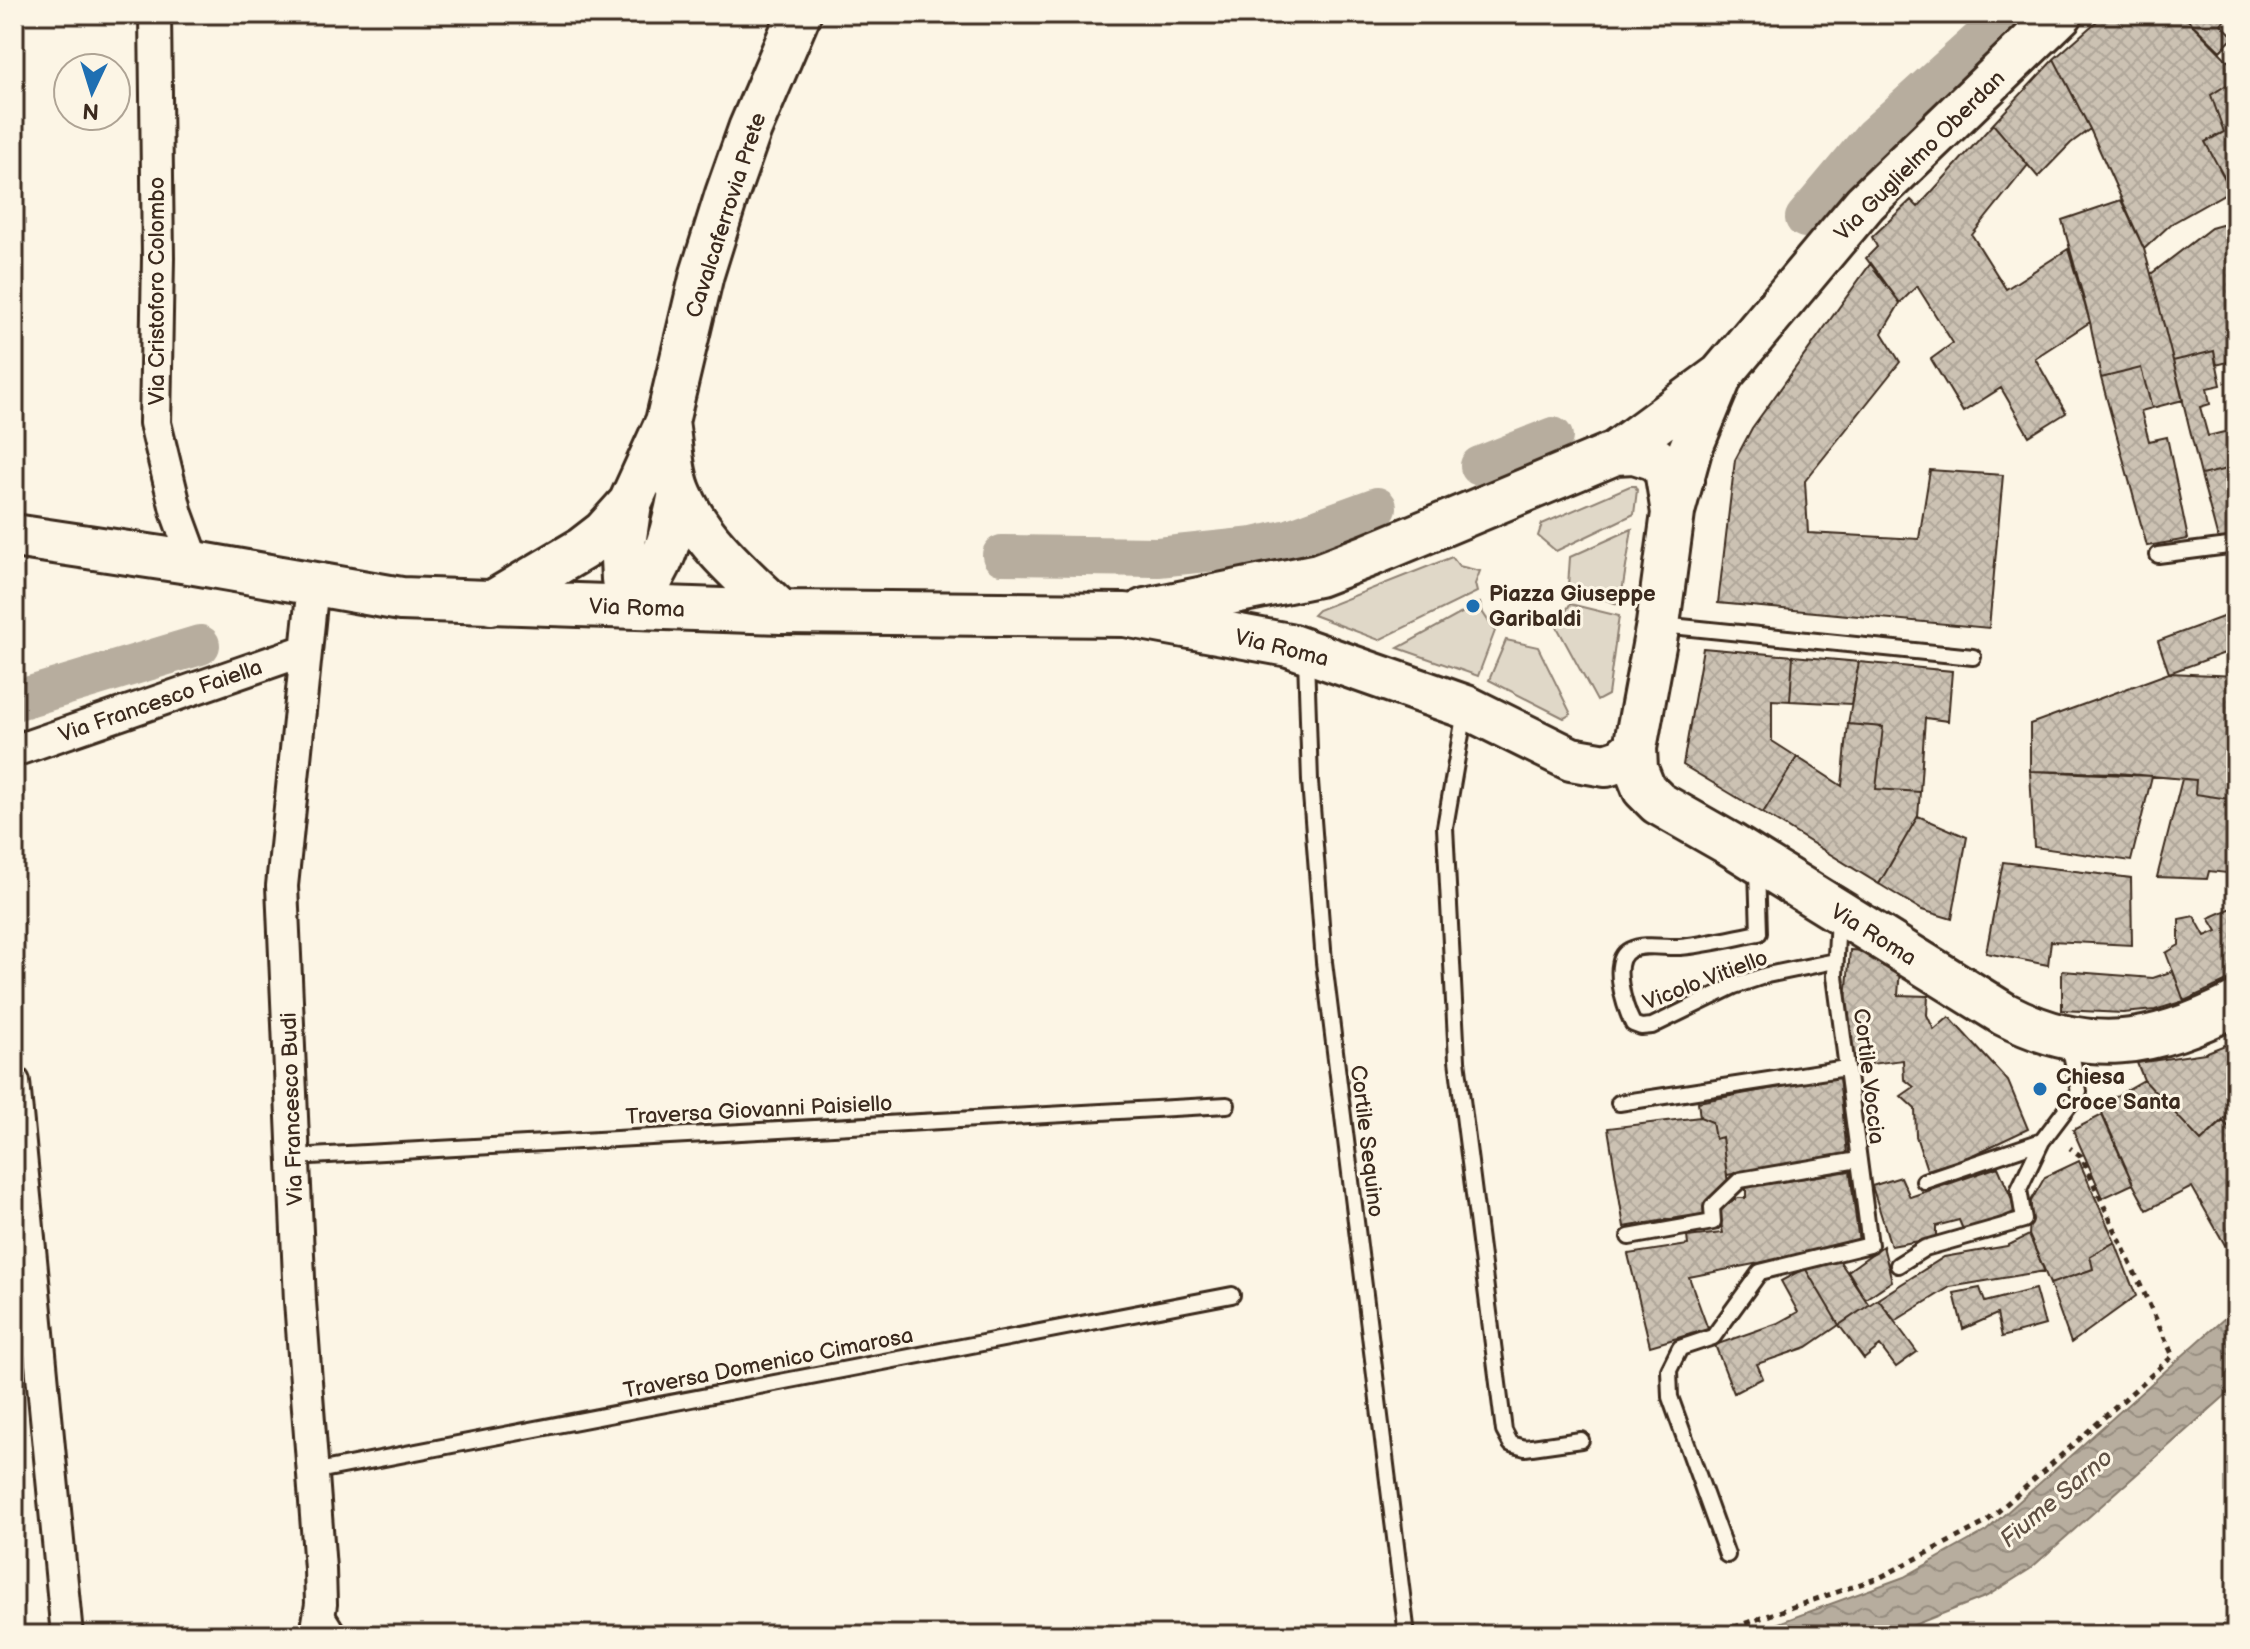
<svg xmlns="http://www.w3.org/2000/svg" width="2250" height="1649" font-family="'Balsamiq Sans',sans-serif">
<defs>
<pattern id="water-waves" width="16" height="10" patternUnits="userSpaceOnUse" patternTransform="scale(2)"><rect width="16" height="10" fill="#b7ad9e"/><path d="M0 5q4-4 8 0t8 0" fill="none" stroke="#968d80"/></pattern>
<pattern id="building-cross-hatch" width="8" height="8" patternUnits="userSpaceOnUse" patternTransform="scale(2)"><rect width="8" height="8" fill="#ccc2b3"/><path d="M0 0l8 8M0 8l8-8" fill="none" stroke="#b0a79a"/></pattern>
</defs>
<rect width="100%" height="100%" fill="#fcf5e5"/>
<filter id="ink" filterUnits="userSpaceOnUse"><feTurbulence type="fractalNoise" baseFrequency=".0125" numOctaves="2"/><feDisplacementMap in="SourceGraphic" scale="16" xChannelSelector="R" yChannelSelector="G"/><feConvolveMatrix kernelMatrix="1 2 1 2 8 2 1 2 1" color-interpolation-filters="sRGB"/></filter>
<g filter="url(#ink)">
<path fill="#e0d8c8" stroke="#8e8173" stroke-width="2" d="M1630,486H1635L1637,490L1634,514L1556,551L1538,536L1542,524Z
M1632,529L1620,605L1568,586L1570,557Z
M1452,557L1459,566L1480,571L1475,584L1477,592L1379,640L1313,615L1318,610Z
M1480,603L1483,613L1495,631L1478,676L1398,648Z
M1570,604L1619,616L1608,695L1597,701L1557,627Z
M1506,640L1538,647L1571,714L1564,718L1489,680Z"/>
<path fill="url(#water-waves)" stroke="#85796b" stroke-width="2" d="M2236,1308V1386L2030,1569L1987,1596L1889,1635H1746L1904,1577L1986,1531Z"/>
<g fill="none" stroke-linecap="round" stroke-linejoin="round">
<path stroke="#b7ad9e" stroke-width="40" d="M1805,218L1873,137L2009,14
M1480,466L1553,437
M1002,555L1158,557L1254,547L1289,539L1377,507
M14,701L200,645"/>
</g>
<path fill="url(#building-cross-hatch)" stroke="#3b2a1e" stroke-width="2" d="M2105,14H2182L2236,69V79L2211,95L2224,132L2205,142L2231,190L2171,224L2144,249L2090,129L2054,59Z
M2182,14H2230L2221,24L2234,37L2220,51Z
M2054,59L2090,129L2071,143L2038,177L1993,124Z
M2236,79V189L2231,190L2205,142L2224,132L2211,95Z
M1993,124L2028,165L1972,235L2006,289L2068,249L2090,322L2035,358L2066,413L2029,436L2001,388L1963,412L1931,359L1953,343L1917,286L1900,303L1866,258L1877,247L1872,237L1911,200L1918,207Z
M2121,200L2144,249L2151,274L2183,400L2152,408L2141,368L2101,378L2090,322L2062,220Z
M2236,221V360L2216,365L2214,351L2173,361L2151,274L2211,228Z
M1871,263L1900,303L1882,333L1900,362L1805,481L1808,533L1919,539L1930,470L2003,475L1989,628L1718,603L1735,460L1752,428Z
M2214,351L2221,385L2207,388L2210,404L2200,407L2208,436L2236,429V467L2201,475L2173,361Z
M2141,368L2152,408L2141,411L2149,441L2167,437L2188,539L2147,546L2101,378Z
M2236,467V537L2218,539L2201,475Z
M2236,612V649L2169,673L2158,641Z
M1703,648L1793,656L1790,701L1772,700V741L1797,757L1763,813L1683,765Z
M1793,656L1859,662L1851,704L1790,701Z
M1859,662L1952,671L1948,721L1925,718L1920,792L1876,789L1883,727L1848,724Z
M2169,673L2236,676V800L2195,794L2196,780L2117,773L2030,771V724Z
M1848,724L1883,727L1876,789L1920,792L1918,816L1879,884L1763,813L1797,757L1842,786Z
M2030,771L2152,776L2131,861L2034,847Z
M2182,779L2196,780L2195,794L2236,800V874L2209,871L2207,879L2157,877Z
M1918,816L1967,837L1952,919L1922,910L1879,884Z
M2003,862L2131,878L2132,945L2051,941L2048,965L1986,953Z
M2236,906V977L2184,1001L2166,953L2179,945V919L2194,916L2205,936L2217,931L2209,918Z
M1850,950L1883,952L1881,966L1900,969L1898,995L1928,996L1927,1015L1934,1030L1949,1017L2008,1081L2028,1129L1964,1159L1927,1170L1916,1136L1915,1109L1901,1096L1914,1087L1904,1079L1903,1060L1854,1066L1845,1013Z
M2062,971L2153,978L2173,971L2184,1001L2155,1010L2123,1013L2062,1010Z
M2225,1045L2236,1059V1108L2201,1141L2144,1080L2137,1063L2205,1053Z
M1839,1076L1847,1154L1727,1175L1722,1137L1715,1139L1712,1122L1700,1117L1698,1102Z
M2144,1080L2201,1141L2223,1121L2236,1135V1237L2225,1245L2192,1187L2147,1210L2133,1184L2099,1106Z
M2102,1115L2133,1184L2103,1198L2073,1130Z
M1700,1117L1712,1122L1715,1139L1722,1137L1728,1184L1708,1201L1707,1213L1624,1227L1608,1128Z
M2079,1161L2115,1242L2090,1256L2093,1269L2050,1284L2029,1235L2031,1201L2045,1177Z
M1998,1167L2017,1211L1964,1232L1959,1220L1936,1226V1238L1891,1246L1872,1186L1901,1177L1910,1197Z
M1850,1171L1859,1243L1689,1277L1708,1329L1650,1346L1628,1254L1688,1245L1687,1237L1723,1233L1718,1208L1738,1198H1746V1187Z
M2029,1235L2045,1271L1950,1287L1895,1321L1878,1299L1944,1257L2007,1246Z
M2115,1242L2136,1296L2071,1343L2050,1284L2093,1269L2090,1256Z
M1883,1246L1892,1281L1865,1299L1848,1271Z
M1839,1260L1869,1305L1839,1325L1805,1268Z
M1805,1268L1839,1325L1807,1347L1757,1364L1763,1378L1734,1393L1715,1345L1778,1323L1798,1312L1781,1281Z
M1980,1288L1985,1302L2035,1289L2045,1325L2002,1337L1997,1314L1963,1329L1954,1293Z
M1878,1299L1917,1352L1896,1367L1880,1346L1864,1359L1839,1325Z"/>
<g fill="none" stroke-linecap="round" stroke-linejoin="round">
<defs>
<path id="lane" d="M2158,555L2236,545
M1662,625L1973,657
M1306,657L1310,781L1324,962L1407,1635
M1465,711L1445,827L1457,1060L1504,1431L1511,1444L1525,1448L1581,1440
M1757,869L1759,933C1733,938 1706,945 1680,947C1665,948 1644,943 1630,950C1609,960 1625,1008 1633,1024L1641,1027L1652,1026L1734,986L1767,975L1835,961
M1619,1103L1846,1068
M293,1157L1227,1105
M1924,1181L2042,1141L2079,1092L2069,1044
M1629,1237L1713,1222L1712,1207L1740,1180L1858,1160
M1898,1265L1925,1248L2024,1220L2019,1189L2042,1141
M312,1472L1232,1295
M1727,1555L1670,1397L1669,1370L1680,1348L1713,1337L1760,1272L1870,1245L1835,976L1838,916
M323,1608L340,1635"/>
<path id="street" d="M155,14L158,258L155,423L177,514L195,563
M313,584L282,886L300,1301L320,1569L321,1604L316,1635
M14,751L306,650
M14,1082L67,1635"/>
<path id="secondary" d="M667,422C671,445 671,474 681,495C701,541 745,578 781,612
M1615,453L1721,375L1865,203L2061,14
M1674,508L1690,450L1720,378
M14,536L195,563L401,599L781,612L1125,615L1289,645L1466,707L1571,759L1606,765L1621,760L1635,748
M491,603L582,549L604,532L630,503
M634,606L623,579L622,558L630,503L667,422L702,274L727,194L750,129L799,14
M634,606C663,566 671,541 680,493
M1145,610L1318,575L1370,555L1615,453L1634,452L1656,459L1666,470L1673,513L1658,624L1635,748L1636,769L1644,789L1658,803L1730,844L2004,1014C2089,1058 2153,1046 2236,1004"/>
</defs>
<use href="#lane" stroke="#3b2a1e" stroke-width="20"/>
<use href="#street" stroke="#3b2a1e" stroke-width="36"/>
<use href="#secondary" stroke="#3b2a1e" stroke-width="48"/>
<path stroke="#3b2a1e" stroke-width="5" stroke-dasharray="6 6" stroke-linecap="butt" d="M1711,1635L1881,1577L1985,1523L2173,1356L2081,1156L2070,1148"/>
<use href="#lane" stroke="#fcf5e5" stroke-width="14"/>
<use href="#street" stroke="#fcf5e5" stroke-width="30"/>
<use href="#secondary" stroke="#fcf5e5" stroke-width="42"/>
</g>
</g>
<g fill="#1f6fb2" stroke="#fcf5e5" stroke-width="3">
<circle cx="1473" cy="606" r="8"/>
<circle cx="2040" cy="1089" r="8"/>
</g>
<g text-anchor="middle" stroke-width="6" stroke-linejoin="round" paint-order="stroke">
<g font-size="22" fill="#3b2a1e" stroke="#fcf5e5">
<text transform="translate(1919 155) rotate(-45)" y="8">Via Guglielmo Oberdan</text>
<text transform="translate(725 215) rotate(-72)" y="8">Cavalcaferrovia Prete</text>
<text transform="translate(156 291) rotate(-90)" y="8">Via Cristoforo Colombo</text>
<text transform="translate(637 607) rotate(2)" y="8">Via Roma</text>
<text transform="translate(1282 647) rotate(14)" y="8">Via Roma</text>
<text transform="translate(160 700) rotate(-19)" y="8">Via Francesco Faiella</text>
<text transform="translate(1874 934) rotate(32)" y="8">Via Roma</text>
<text transform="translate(1705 979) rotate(-21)" y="8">Vicolo Vitiello</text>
<text transform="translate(1870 1076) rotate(83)" y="8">Cortile Voccia</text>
<text transform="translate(291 1109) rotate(-92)" y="8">Via Francesco Budi</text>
<text transform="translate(759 1109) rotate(-3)" y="8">Traversa Giovanni Paisiello</text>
<text transform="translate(1368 1141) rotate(83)" y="8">Cortile Sequino</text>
<text transform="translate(768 1362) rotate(-11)" y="8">Traversa Domenico Cimarosa</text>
</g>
<g font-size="22" font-weight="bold" fill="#3b2a1e" stroke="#fcf5e5" text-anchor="start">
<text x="1489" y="601">Piazza Giuseppe<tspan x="1489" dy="25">Garibaldi</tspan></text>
<text x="2056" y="1084">Chiesa<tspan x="2056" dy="25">Croce Santa</tspan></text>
</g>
<g font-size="24" font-style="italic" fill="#605144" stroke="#fcf5e5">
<text transform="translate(2056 1498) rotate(-40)" y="8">Fiume Sarno</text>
</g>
</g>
<rect width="2250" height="1649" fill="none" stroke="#fcf5e5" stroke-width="48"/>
<rect x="24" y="24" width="2202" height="1601" fill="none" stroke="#3b2a1e" stroke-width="3" filter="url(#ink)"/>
<g transform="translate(92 92) rotate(184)"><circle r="38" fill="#fcf5e5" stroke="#afa495" stroke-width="2"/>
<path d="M0-6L14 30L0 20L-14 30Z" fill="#1f6fb2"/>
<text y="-12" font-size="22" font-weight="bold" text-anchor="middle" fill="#3b2a1e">N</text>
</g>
</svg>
